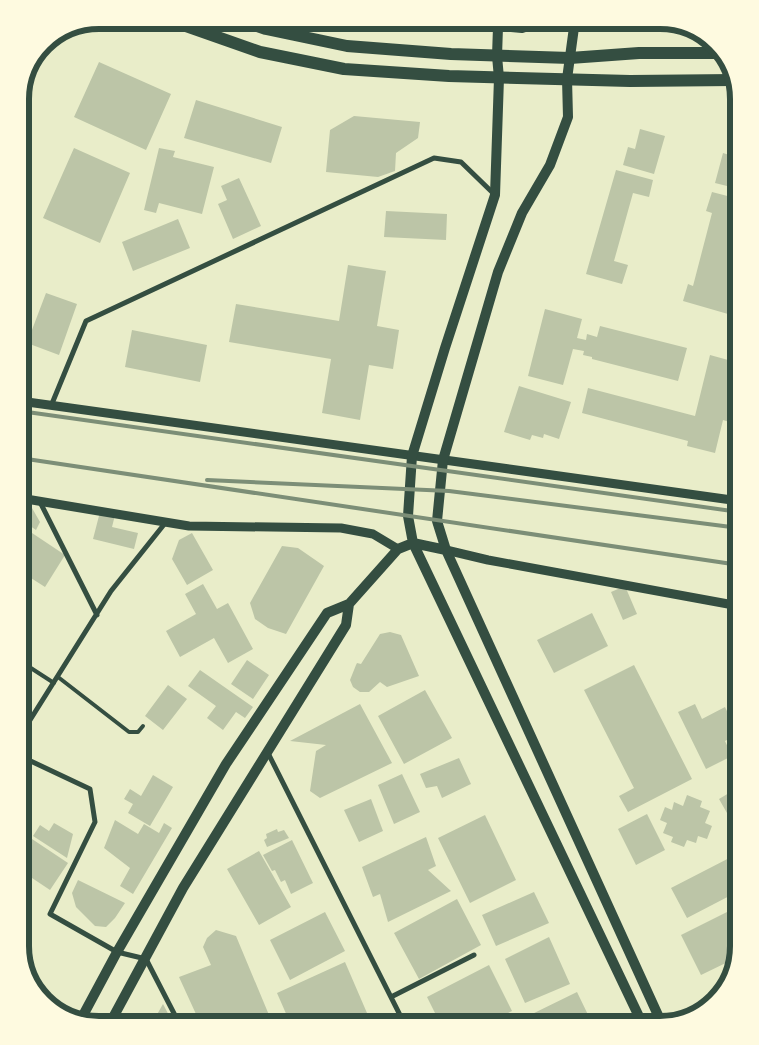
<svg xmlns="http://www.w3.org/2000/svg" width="759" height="1045" font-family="'Noto Sans',sans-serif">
<rect width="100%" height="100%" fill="#e9edc9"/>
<path fill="#bcc5a7" d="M99,62L171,94L146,150L74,117Z
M24,86L30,89L20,111V93Z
M196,100L282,127L271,163L184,138Z
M354,116L420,122L418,138L396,153L395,171L378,177L326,172L330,130Z
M640,129L665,136L654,174L623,165L628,147L635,149Z
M74,148L130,173L100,243L43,218Z
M159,148L175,151L173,157L214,167L202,214L159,203L156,213L144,210Z
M723,153L739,158V189L715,183Z
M616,170L653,180L649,197L633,193L614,261L628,265L622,284L586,274Z
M239,178L261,226L233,239L218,204L227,200L221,186Z
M712,192L739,199V274L728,314L683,301L688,284L693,286L712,213L706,211Z
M386,211L447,214L446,240L384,237Z
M178,219L190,248L133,271L122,242Z
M348,265L386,271L377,326L399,330L393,369L369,365L360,420L322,413L331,359L229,342L236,304L339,321Z
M46,293L77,304L59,355L27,343Z
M545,309L582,319L577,338L586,340L587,334L597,337L600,326L687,348L678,381L592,359V357L583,355L584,351L573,349L563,385L528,376Z
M132,330L207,345L200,382L125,367Z
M710,355L739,363L737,376L739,377V425L723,420L715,453L687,446L688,441L582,413L588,388L695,416Z
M519,386L571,402L559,439L544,434L543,438L532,435L530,440L504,432Z
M28,501L40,522L36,530L20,519V512Z
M100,512L115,515L112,527L138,533L134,549L93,539Z
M20,525L65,555L45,587L20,571Z
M192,533L213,570L187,585L172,559L179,540Z
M282,546L298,548L324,566L286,634L268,628L255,619L250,603Z
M203,584L217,609L228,603L253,649L228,663L214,638L180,657L166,631L196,614L185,594Z
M625,586L637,614L623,620L611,592Z
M592,613L608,646L554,673L537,640Z
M390,632L401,635L419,676L387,687L380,682L369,692H360L353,687L350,680L356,665L357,663L361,664L380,634Z
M247,660L269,675L253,699L231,684Z
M634,665L692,779L628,812L619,796L634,788L584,690Z
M200,670L253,707L245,718L236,712L223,730L207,718L216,706L188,686Z
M168,685L187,699L163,730L145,716Z
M425,690L452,738L404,764L378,716Z
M360,704L392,763L320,798L310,791L316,751L326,745L290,741Z
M695,704L702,719L725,707L738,734L725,741L732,756L706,769L678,712Z
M459,758L471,784L442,798L437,786L426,788L420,774Z
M402,774L420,812L394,824L378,785Z
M153,775L173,787L150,826L128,813L133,804L124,799L130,789L141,796Z
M739,787V834L719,799Z
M687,795L702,801L700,807L710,811L705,823L712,826L707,839L698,836L696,843L687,840L684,847L671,842L673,837L663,833L667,823L660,820L665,807L672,810L674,802L683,806Z
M371,799L383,831L359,842L344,810Z
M647,814L665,850L636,865L618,829Z
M485,815L516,880L470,903L438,838Z
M115,820L138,834L144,824L159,833L164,823L172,828L133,894L120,886L130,868L104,848Z
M54,823L73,834L67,858L33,836L40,825L49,831Z
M277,829L278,832L284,830L289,838L267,847L264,840L267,838L266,834Z
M20,831L68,863L50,890L20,870Z
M426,837L436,866L428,870L451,891L388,922L380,894L373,897L362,867Z
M292,840L313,883L291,894L285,880L281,882L275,870L272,871L263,855Z
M259,851L291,907L259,925L227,869Z
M739,853V891L687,918L671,888Z
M78,880L125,903L115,918L106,927L95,926L76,907L72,893Z
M20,882L30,890L20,902Z
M534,892L549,923L496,946L482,915Z
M457,899L481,945L419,979L394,933Z
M739,906V946L736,958L701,975L681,935Z
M325,912L345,951L290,980L270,940Z
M216,930L236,936L269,1015L248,1025H201L179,977L211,965L203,947L207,938Z
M549,937L570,984L525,1003L505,959Z
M21,949L27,953L29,964L26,967Z
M345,962L367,1013L341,1025H291L277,993Z
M489,965L512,1011L485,1025H441L427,997Z
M728,985V986L705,1009L701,999Z
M577,992L593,1025H533L528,1016Z
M163,1004L174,1025H151Z"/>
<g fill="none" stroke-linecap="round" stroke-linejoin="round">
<path stroke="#344e41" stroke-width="4" d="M20,661L54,683
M58,677L129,732H138L143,726"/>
<path stroke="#344e41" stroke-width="5" d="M51,406L86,321L434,158L461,162L494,194
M40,502L97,615
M728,605L739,624
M20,736L111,591L166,522
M268,753L405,1025
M20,756L90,789L95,822L50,914L117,952L146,959L180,1025
M391,997L474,955"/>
<path stroke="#344e41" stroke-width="9" d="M20,401L739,501
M20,498L189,526L341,528L373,534L398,549
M446,550L488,560L739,606"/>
<path stroke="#344e41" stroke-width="10" d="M436,20L522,28L546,20
M575,20L567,79L568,117L550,165L522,213L498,272L443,460L437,521L446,550L662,1024
M498,27L497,56L499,78L495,195L445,348L412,456L408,516L413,543L643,1025
M80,1021L117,952L226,764L327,613L349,604L398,549L413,543L446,550
M109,1025L183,888L346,625L349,604"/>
<path stroke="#344e41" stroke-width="12" d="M169,20L260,52L344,69L449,76L630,81L734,80
M240,20L266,29L347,46L451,54L570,58L639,53H722"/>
<path stroke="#7c8e77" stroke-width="4" d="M20,411L739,512
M20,458L739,565
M207,480L449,491L739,528"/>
</g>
<path d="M0 0H759V1045H0ZM99 29H660A70 70 0 0 1 730 99V946A70 70 0 0 1 660 1016H99A70 70 0 0 1 29 946V99A70 70 0 0 1 99 29Z" fill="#fefae0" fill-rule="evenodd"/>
<path fill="none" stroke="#344e41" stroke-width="6" d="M99 29H660A70 70 0 0 1 730 99V946A70 70 0 0 1 660 1016H99A70 70 0 0 1 29 946V99A70 70 0 0 1 99 29Z"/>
</svg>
